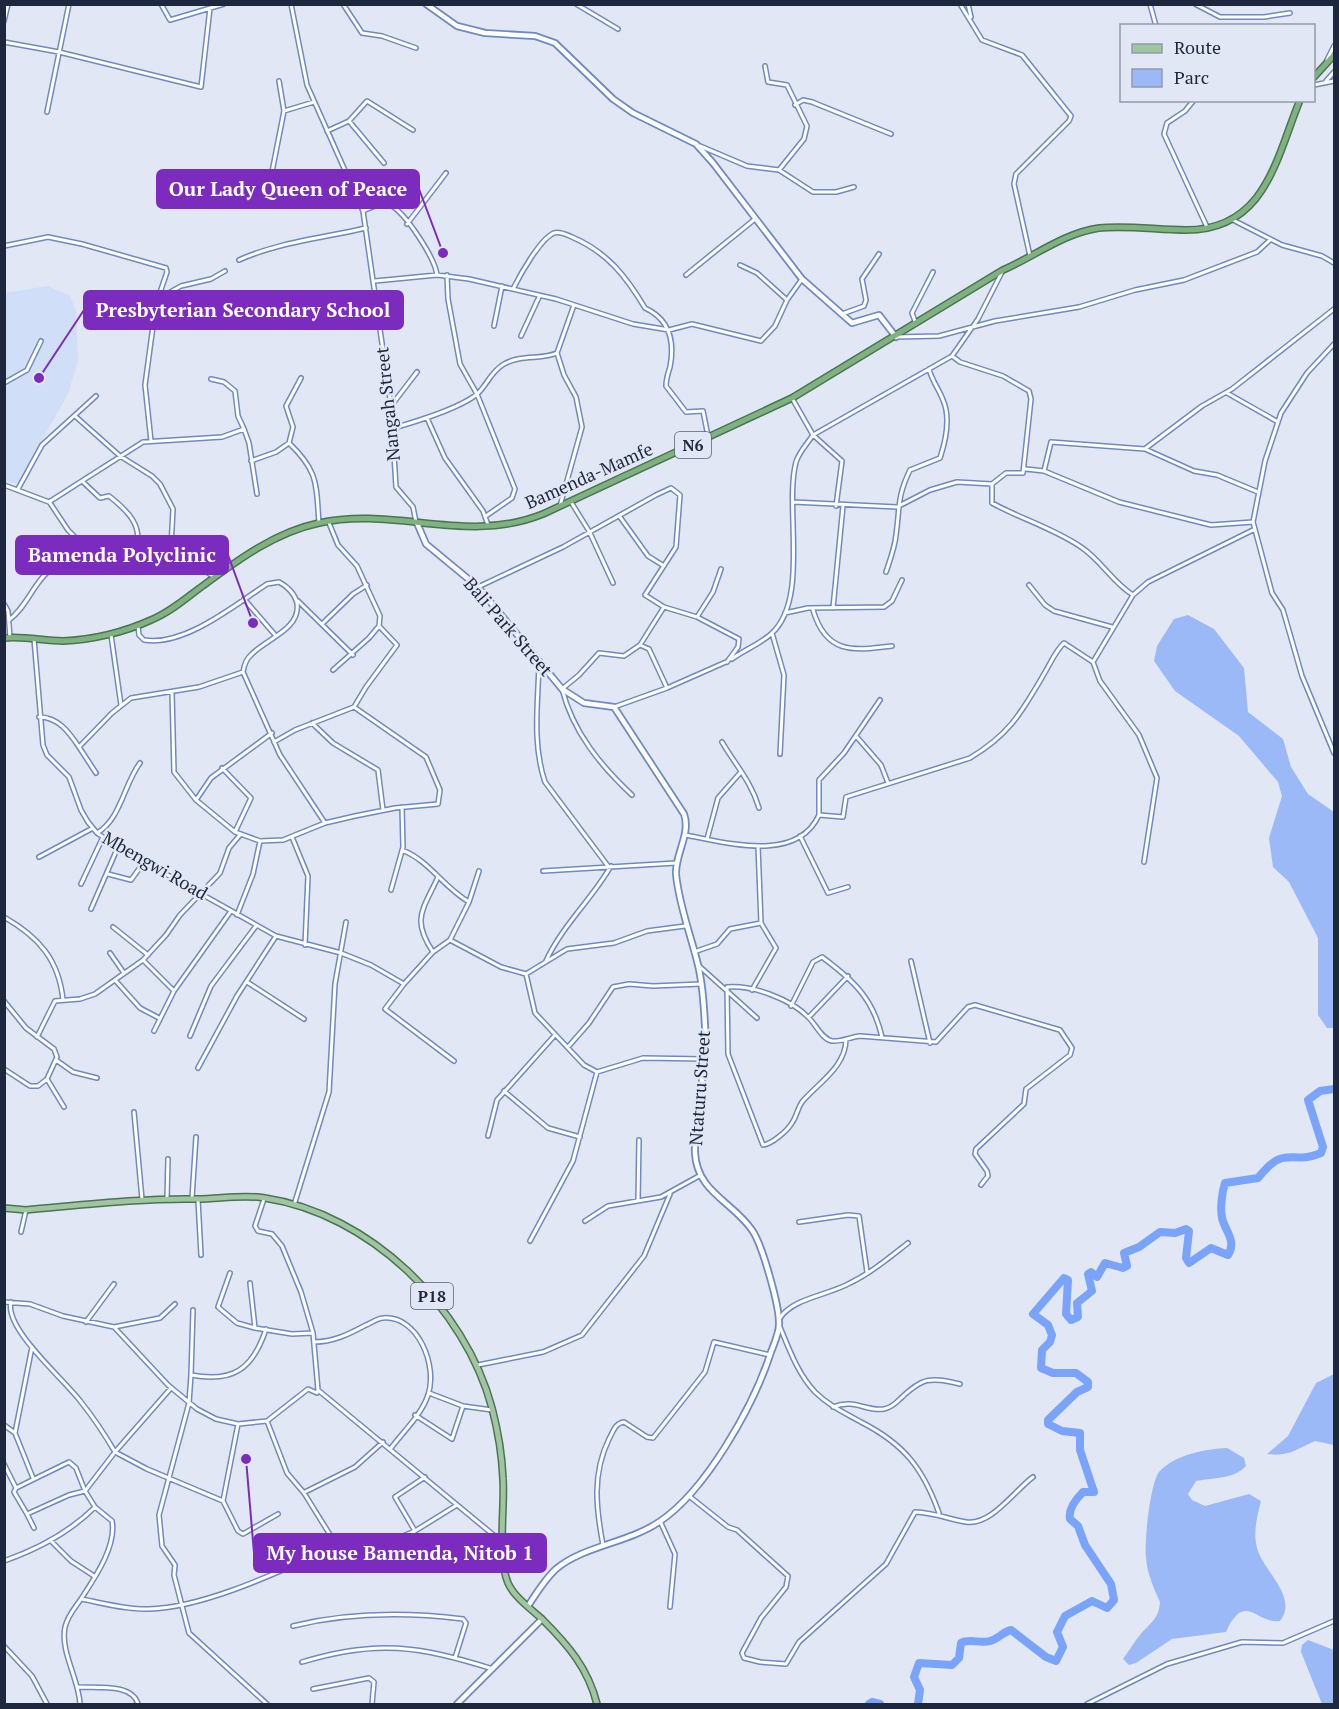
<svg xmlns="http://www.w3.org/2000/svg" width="1339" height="1709" font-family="'PT Serif',serif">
<rect width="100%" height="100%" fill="#e1e7f4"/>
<path fill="#d0def8" d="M48,286L70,296L76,311L78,361L68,394L17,484L5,481L4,293Z"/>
<path fill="#9bb9f7" d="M1188,615L1214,629L1244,668L1248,712L1283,739L1291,767L1308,794L1334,812V1028H1327L1318,1015V938L1289,882L1273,867L1269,838L1282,796L1278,782L1239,736L1175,691L1154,661L1157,646L1174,619Z
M1334,1374V1445L1315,1441C1297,1449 1288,1457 1267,1454L1288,1436L1316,1383Z
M1227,1448L1244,1458L1246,1466C1234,1479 1213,1478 1196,1481L1188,1494L1192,1500L1205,1506L1249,1494L1261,1501C1257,1517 1253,1532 1257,1548C1263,1571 1299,1597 1280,1621C1257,1625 1245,1590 1226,1632L1172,1639L1136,1663L1129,1665L1123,1659C1129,1651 1134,1642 1140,1635C1150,1623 1159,1619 1160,1602C1154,1589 1147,1573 1146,1558C1144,1543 1150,1484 1159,1472C1174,1455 1205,1449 1227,1448Z
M1308,1640L1334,1650V1704H1322L1301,1652L1302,1645Z"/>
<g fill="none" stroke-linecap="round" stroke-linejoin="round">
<path stroke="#79a3fd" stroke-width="8" d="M869,1704L872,1702L880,1704
M918,1704L920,1690L914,1677L919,1663L952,1665L959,1658L961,1643C970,1638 980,1644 990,1641C998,1639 1003,1632 1011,1630L1046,1657L1056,1661L1063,1647L1057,1632L1065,1616L1092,1601L1107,1608L1114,1600L1111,1584L1085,1545L1078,1526L1070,1519C1068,1509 1076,1499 1083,1492H1094L1080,1450V1433L1062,1431L1048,1424V1420L1077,1392L1088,1387V1382L1076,1373H1053L1041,1368L1042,1350L1050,1342L1052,1335L1048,1325L1033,1314L1064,1278L1068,1280L1066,1314L1071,1320L1078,1317L1077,1303L1092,1291L1088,1274L1091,1272L1097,1277L1105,1263L1123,1268L1127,1266L1124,1253L1139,1247L1160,1232L1175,1233L1186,1229L1189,1231L1186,1258L1189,1263L1211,1248L1228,1255C1237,1241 1225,1231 1222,1218C1220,1208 1222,1192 1225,1183L1258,1178C1286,1143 1290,1166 1321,1153L1323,1147L1308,1100L1320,1091L1334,1089"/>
<defs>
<path id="minor" d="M161,4L170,20L224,4
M291,4L307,85L363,211L391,406L396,487L413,507L416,522
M343,4L362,33L382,36L416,48
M576,4L618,29
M960,4L982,40L1022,55L1071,116L1069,121L1016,174L1014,184L1030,256
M968,4L971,17
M1150,4L1156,26
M1195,4L1220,17H1264L1290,13
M4,21L8,4
M4,42L59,52L201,87L210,8
M1327,60L1334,46
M765,66L768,82L787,85L807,126L804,139L779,170
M1326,81L1334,72
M1314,85L1334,81
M1194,100L1185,111L1167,123L1164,134L1207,227
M795,105L803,100L812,102L891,134
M284,111L314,102
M47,112L69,4
M349,121L384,163
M327,131L349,121L367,101L413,130
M700,146L747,166L779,170L813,192H836L854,187
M270,182L284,111L279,81
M363,211C370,208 382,201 390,205C405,212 435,258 437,275
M1233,220L1282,245L1322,256L1334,263
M407,224L446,173
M4,246L48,237L82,244L166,268L167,272L156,304L145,385L151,441
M239,260C279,242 323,238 366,228
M740,265L757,273L787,300
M447,275L448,299L460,364L477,394L515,489L512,498L486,516
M686,275L755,219
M375,281L437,275L469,279L556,299L633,324L669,330L692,324L761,341L775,326L787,300L802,279
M513,289C520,275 540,239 554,233C560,231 567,235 572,237C607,252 626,276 645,308C669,319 675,341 670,367C668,373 666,379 666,386L686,412L703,411L708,436
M158,299L181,286L211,279L225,271
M842,314L864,306L866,300L862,279L879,254
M916,324L912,313L933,272
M494,326L502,286
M521,336L539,297
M896,337L939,336L995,321L1079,307L1135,290L1184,280L1257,252L1270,240
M1334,344L1307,373L1281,413L1265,461L1253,522L1272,593L1283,610L1302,676L1334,753
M4,383L27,370L41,341
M1227,393L1278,422
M391,406L417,372
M75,416L120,456L152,476L160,484L173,509L171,547L214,577
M427,418L445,458L483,511L488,525
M244,429L249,443L257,494
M390,429C415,422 456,410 476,395C487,386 490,372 504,364C522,354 541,360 557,353
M289,443C319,472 316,484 319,523
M1146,448L1202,406L1232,389L1334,309
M251,461L276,452L289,443L293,427L286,406L301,378
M1026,469L1044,471L1119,502L1211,525L1253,522
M1044,471L1051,442L1145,449L1194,471L1217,475L1258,492
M992,484V503C1021,519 1053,528 1081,547C1101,560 1112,582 1133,595L1093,662L1100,681L1139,735L1157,778L1144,862
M4,485L49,502L143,442L222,437L244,429L238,416L235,391L224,382L211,379
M18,489L42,445L96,396
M571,502L589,531L613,583
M793,502L897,507L930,490L957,482L992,484L1006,473H1023L1031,399L1029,391L1003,376L960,362L952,356
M50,503L68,530L79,541L96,546L121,547L135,551C145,527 127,510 109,496L100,498L83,482
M560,506L582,427L576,397L564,375L557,353L574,305
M836,506L842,461L813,435L952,356L978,319L1002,272
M620,517L648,556L664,566
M329,523L338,545L357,566L380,616L379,626L369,638L333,670
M886,572C890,560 895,547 896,535C900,506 897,497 910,470L940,458C946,440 951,418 943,400C939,389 932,381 929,369
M1029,585L1045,605L1054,611L1112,627
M478,587L563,547L656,495L671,488L680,495L676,547L645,595L664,607L697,617L739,639L738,647L727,662
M1133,595L1148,582L1255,529
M244,599L276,636
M298,601L353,655
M4,604L8,611L10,638
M833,608L843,506
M813,610C826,654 852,651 892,646
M785,613L808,608L884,607L892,601L902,580
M697,617L713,592L721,569
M9,620C24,609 30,592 42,578C54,564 69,556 79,541
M322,624L353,594L367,585
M138,626L139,635L144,640C184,647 235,605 267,584L279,582C287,586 295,594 297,603C301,630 265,639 251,655C246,659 244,666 243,672L280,755L325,823
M772,633L784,675L780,754
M111,635L121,705
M34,639L43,745L47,755L69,777L81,810L88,822L97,833L118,847L276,936L341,953L371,965L404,984L433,952L450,940L501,967L526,974L567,949L614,943L647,931L685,926
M640,645L664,607
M732,659C744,650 760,644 771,634C810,600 784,507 796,462C799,452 807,444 813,435L792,398
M539,663C538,703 532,744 545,782L608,866
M172,692L174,772L196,800L235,832
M614,707L667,688L726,662
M39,717C58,717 69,732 79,747L112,713L131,698L199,687L243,672
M312,723L333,743L378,770L383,810
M856,736L881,765L888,783
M274,742L295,730L354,707L366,687L397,645L379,626
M722,742C736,766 751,781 759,808
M79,747L96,773
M222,768L251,798L235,832L260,841L283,840L325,823L355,816L395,808L438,804L440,790L426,757L354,707
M632,795C600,765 573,732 562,689L579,675L599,653L624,656L640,645L649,649L667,688
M196,800L211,778L272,733
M819,815L843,817L846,797L970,758C1010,734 1021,713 1044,674C1050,664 1056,650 1064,643L1093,662
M97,833C121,819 124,784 140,763
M685,835C725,842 797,864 819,815V780L844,753L880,700
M800,836L828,893L848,887
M292,837L308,876L305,945
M707,839L718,798L740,773
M402,850C430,861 443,887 469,902
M39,857L93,828
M543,871L676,863
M108,874L131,880L144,862
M81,884L103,837
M391,890L403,847L402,807
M91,909L118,847
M237,915L253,874L260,841
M4,917C39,937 59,960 63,1000
M113,927L148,955
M450,940L469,902L479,871
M433,952C411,919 423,910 438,877
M694,952L717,944L730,929L761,923
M110,953L124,973
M143,960L174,991
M546,961C562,926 592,899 611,866
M911,961L930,1043
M698,965L757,1018
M526,974L535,1013L584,1065L597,1072L643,1058L704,1059
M115,980L140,1008L159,1018
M247,982L304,1019
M404,984L385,1009L454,1061
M752,990L776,948L761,923L758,846
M4,1001L26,1028L54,1049L57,1057L47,1079L38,1086H30L4,1069
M791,1006L813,962L822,957C853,980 873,998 882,1037
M809,1017L848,976
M154,1031L174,991L231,911
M190,1036L211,986L256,926
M37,1037L55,1001L80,999L95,994L143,960L166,935L180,915L220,873L229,848L240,835
M846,1039C846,1067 818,1083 802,1102C797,1109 797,1116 792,1123C787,1131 772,1144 763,1145L728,1054L727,987C753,985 791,999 809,1018C816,1025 822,1039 832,1041C841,1042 851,1037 860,1036L936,1042L968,1007L975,1005L1060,1030L1072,1048L1070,1055L1026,1089L1024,1104L976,1149L975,1154L987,1171L988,1176L981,1185
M568,1047L589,1023L613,987L629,984L653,986L701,984
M56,1060L73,1072L97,1078
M198,1068L237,996L276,936
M47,1079L64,1107
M504,1091L548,1128L580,1137
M134,1112L142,1199
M488,1136L497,1100L555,1035
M167,1198L168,1159
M192,1198L196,1137
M264,1199L255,1226L258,1231L272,1234L282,1246L301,1292L313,1333L318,1390
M198,1200L201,1255
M638,1201L639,1140
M294,1205L329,1092L335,984L346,922
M585,1221L608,1206L661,1197L699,1176
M799,1222L848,1215L859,1216L867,1272
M21,1232L26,1210
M530,1241L573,1161L597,1072
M230,1273L218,1307L237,1323L255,1328
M250,1283L255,1328L292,1334L313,1333
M4,1302L30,1304L63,1316L114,1327L168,1385L197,1409L216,1419L238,1424L267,1421L308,1389L317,1393L318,1390L502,1542
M780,1318C793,1298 829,1295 850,1283C871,1273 890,1257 908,1243
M86,1322L114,1284
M114,1327L160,1318L175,1304
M780,1327C789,1349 798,1374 815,1392C828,1405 845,1413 861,1422C904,1444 923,1468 939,1513
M266,1329C253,1369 233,1383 191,1375L189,1403L159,1515L162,1546L175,1565L174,1575L189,1633L267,1704
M314,1342C334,1342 349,1334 366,1325C371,1323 378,1318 383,1318C418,1315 438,1366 428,1395C422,1414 403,1432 391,1448
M478,1365L543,1352L582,1335L644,1256L670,1194
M191,1375L193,1310
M171,1388L115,1452L147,1469L223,1501L238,1424
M429,1393L463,1406L492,1410
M833,1407C855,1398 866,1412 884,1409C890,1408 896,1403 900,1399C923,1377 929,1377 960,1384
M415,1415L452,1439L463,1406
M267,1421L287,1473L304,1493L337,1546
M4,1425L15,1433L33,1478
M15,1433L32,1347
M4,1464L16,1488
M305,1492L355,1467L383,1442
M689,1496L728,1527L737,1530L788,1576L786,1587L761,1618L742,1653L744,1658L760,1662L786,1664L799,1642L886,1564L915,1512C937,1513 947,1519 966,1522C991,1526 1014,1491 1033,1477
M223,1501L238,1531L243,1534L278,1514
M27,1514L14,1492L16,1488L69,1462L76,1468L85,1491L69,1495L27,1514L34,1528
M660,1521L675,1554L670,1607
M415,1531L395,1497L425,1477
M51,1541L71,1561L94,1576
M603,1545C596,1508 592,1474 609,1439C613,1432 615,1423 624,1422L647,1437L653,1438L705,1372L714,1342L770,1355
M4,1561C38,1549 70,1532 95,1507L85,1491L115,1452C105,1435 93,1417 81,1402C65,1380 4,1329 11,1302
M81,1599C103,1603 127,1610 149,1609C205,1608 285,1569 337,1546L342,1558L347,1560L415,1531L457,1505
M293,1626C350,1612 405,1612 463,1619L466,1623L455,1658
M4,1646L32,1676L47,1704
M302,1662C377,1639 419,1646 493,1669
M78,1687C97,1688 132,1683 138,1704
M313,1689L369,1678L374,1682L372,1704
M80,1704C79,1679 60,1652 65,1627C68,1615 75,1608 81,1599C94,1579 117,1546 112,1521L95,1507
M1087,1704L1167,1664L1242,1642L1283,1643L1334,1621"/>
<path id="tertiary" d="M426,4L457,26L485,33L535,36L555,43L613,99L633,113L696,144L713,163L802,279L852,323L879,315L896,337
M417,523L426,544L478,587L562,689L584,703L614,707L684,814C691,834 675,854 676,874C679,906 691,935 698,965C703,985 704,1006 705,1026C708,1069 694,1111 695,1153C697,1192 732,1201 752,1230C762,1244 780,1307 779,1325C779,1333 774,1344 771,1352C754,1405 706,1491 659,1522C628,1543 583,1546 556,1569C545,1579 536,1594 528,1606
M457,1704L542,1619"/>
<path id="primary" d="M4,1208L26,1210C83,1205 140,1198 197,1199C220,1199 243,1194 265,1198C370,1214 465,1307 492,1408C498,1431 502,1455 503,1479C505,1507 497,1557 508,1583C514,1597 531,1609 542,1619C568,1645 588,1668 597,1704"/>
<path id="trunk" d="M1314,77L1334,55
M4,638C25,636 44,641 63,641C92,640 125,632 151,620C171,612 187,597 204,585C239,559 276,532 319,523C396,506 466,545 543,514L792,398L1003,270C1035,256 1064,233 1099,228C1127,225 1158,230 1186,230C1266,230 1276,158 1300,100"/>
</defs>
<use href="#minor" stroke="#708ac1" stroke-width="6"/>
<use href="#tertiary" stroke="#708ac1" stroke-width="8"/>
<use href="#primary" stroke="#497555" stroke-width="8"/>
<use href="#trunk" stroke="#497555" stroke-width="8"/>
<use href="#minor" stroke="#fff" stroke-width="3"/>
<use href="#tertiary" stroke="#fff" stroke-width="4.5"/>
<use href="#primary" stroke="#a0c5a0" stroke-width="5"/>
<use href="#trunk" stroke="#80b280" stroke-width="5"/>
</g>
<g text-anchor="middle" stroke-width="5" stroke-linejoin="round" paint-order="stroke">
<g fill="#e1e7f4" stroke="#586175" stroke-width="1.5">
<rect x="675" y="432" width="36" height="26" rx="4.5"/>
<rect x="411" y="1283" width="42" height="26" rx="4.5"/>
</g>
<g font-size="16" font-weight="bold" fill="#1d283e">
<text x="693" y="451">N6</text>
<text x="432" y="1302">P18</text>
</g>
<g font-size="18" fill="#1d283e" stroke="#e1e7f4">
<text transform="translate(388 404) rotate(-96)" y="6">Nangah Street</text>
<text transform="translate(589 476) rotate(-24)" y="6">Bamenda-Mamfe</text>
<text transform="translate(508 627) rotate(49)" y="6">Bali Park Street</text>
<text transform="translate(155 866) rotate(30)" y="6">Mbengwi Road</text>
<text transform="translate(700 1088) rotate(-86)" y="6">Ntaturu Street</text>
</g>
</g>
<path fill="none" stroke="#7b2cbf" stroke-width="2" d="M443 253L419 189M39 378L84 310M253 623L228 555M246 1459L254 1553"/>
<g fill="#7b2cbf" stroke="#e1e7f4" stroke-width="2">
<circle cx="443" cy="253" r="6"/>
<circle cx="39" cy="378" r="6"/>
<circle cx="253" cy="623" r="6"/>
<circle cx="246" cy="1459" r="6"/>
</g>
<g fill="#7b2cbf" stroke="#7b2cbf" stroke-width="2">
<rect x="157" y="170" width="262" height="38" rx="6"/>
<rect x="84" y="291" width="319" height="38" rx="6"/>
<rect x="16" y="536" width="212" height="38" rx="6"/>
<rect x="254" y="1534" width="292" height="38" rx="6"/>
</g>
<g font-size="20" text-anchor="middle" font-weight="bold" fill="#fff">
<text x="288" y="196">Our Lady Queen of Peace</text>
<text x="243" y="317">Presbyterian Secondary School</text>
<text x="122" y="562">Bamenda Polyclinic</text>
<text x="400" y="1560">My house Bamenda, Nitob 1</text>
</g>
<rect width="1339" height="1709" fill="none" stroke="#1d283e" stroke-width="12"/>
<rect x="1120" y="24" width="195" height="78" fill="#e1e7f4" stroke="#939bab" stroke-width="1.5"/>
<rect x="1132" y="44" width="30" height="9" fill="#a0c5a0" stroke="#939bab" stroke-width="1.5"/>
<text x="1174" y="54" font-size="18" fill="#1d283e">Route</text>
<rect x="1132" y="69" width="30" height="18" fill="#9bb9f7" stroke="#939bab" stroke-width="1.5"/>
<text x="1174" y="84" font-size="18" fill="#1d283e">Parc</text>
</svg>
